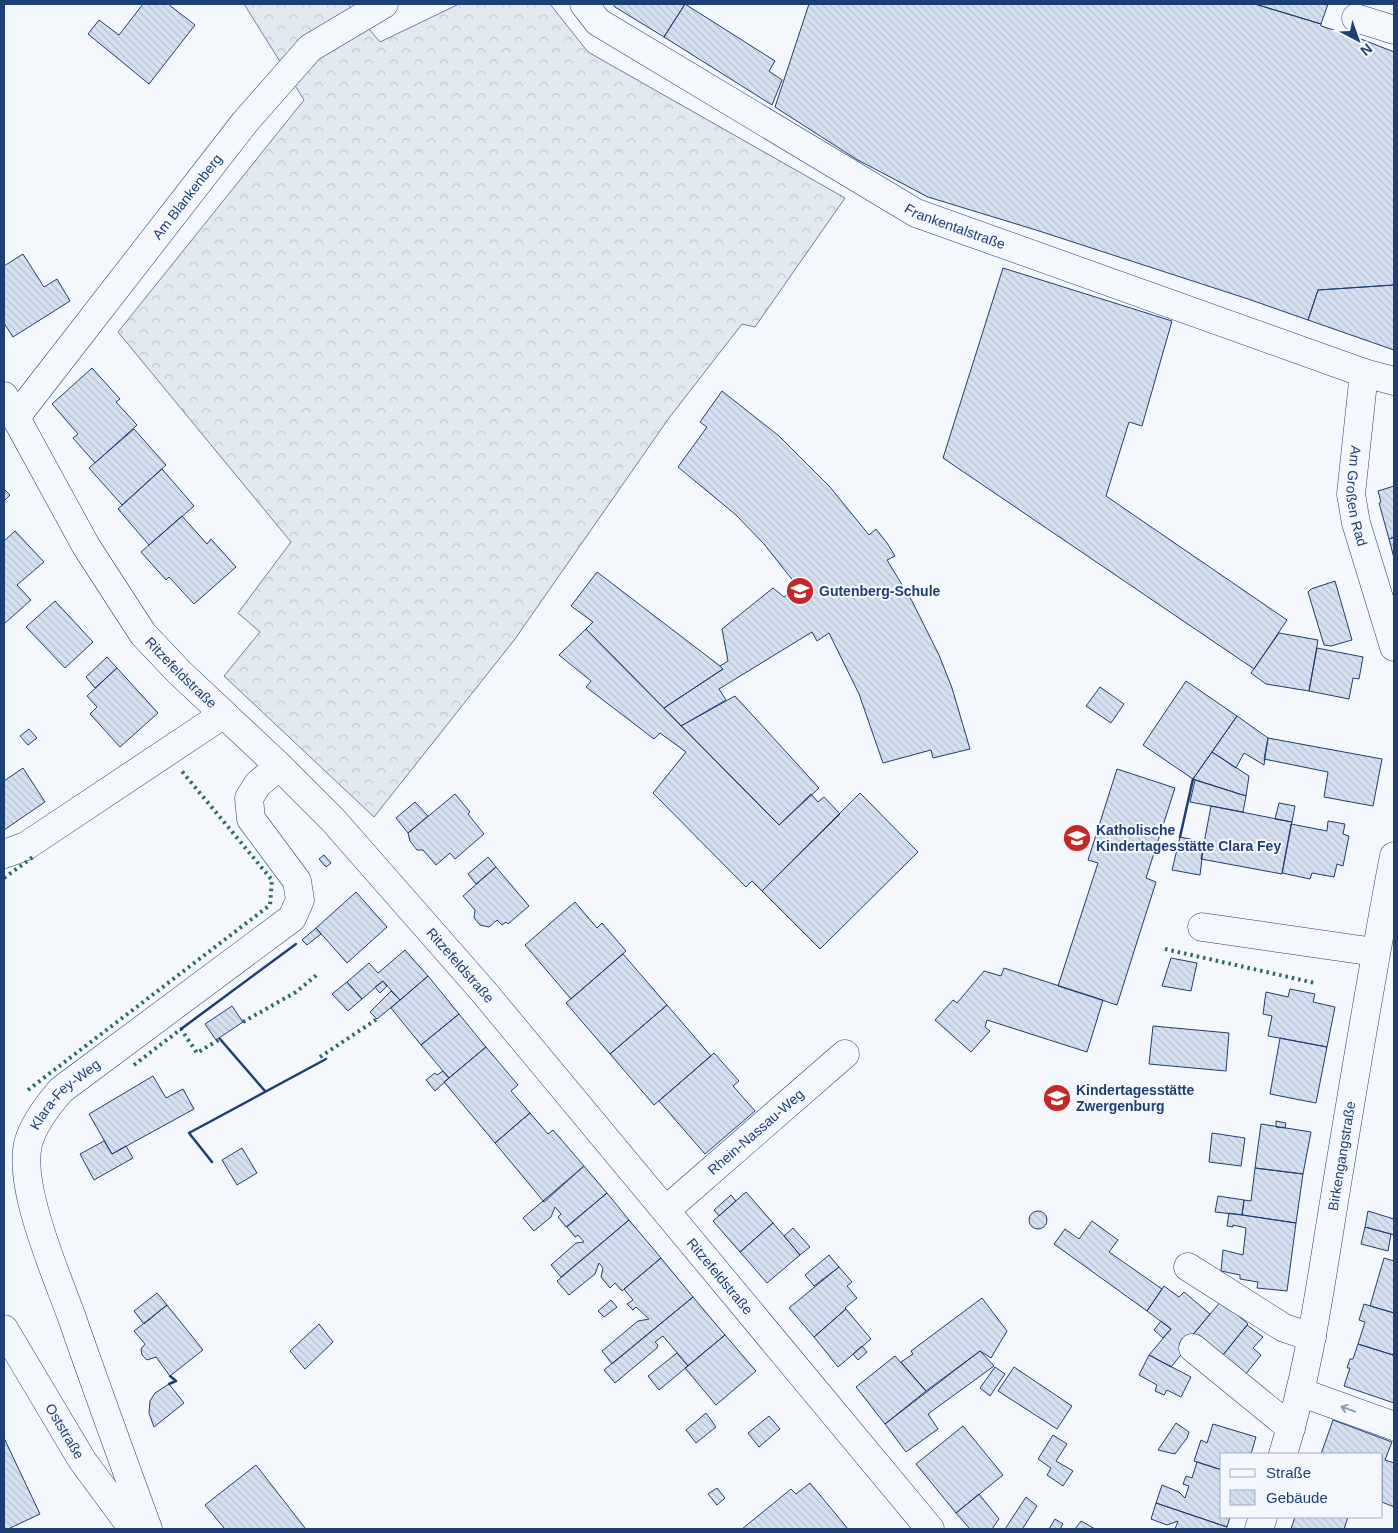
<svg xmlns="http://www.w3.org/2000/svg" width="1398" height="1533" font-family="Arial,sans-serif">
<defs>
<pattern id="forest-crowns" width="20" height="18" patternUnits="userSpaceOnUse" patternTransform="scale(1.25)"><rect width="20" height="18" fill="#e3e9f0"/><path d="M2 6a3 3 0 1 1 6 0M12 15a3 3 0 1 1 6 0" fill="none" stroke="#c2c9d1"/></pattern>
<pattern id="building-back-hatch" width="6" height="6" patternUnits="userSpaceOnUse" patternTransform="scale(1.25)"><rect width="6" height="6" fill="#d5e0f0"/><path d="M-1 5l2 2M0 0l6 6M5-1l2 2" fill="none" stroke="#b6c1d1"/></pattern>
</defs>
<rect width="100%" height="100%" fill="#f4f7fb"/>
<path fill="url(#forest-crowns)" stroke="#687fa3" d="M244,4H348L380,42L459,4H550L588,52L845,198L755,327L742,324L669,418L515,639L374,817L224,676L260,632L238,613L291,542L118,332L304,100Z"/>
<path fill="url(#building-back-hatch)" stroke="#1d3f73" d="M143,4H168L195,25L149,84L88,34L99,20L119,35Z
M613,4H685L664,37L615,7Z
M685,4L775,61L769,71L782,80L772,105L664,37Z
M809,4H1255L1321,24V26L1356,37L1394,52V285L1318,290L1308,320L1248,299L1036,230L928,197L856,159L775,107Z
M1255,4H1328L1321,24Z
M23,254L44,287L57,279L70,301L13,337L4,323V266Z
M1003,268L1172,321L1142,426L1129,422L1106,496L1287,620L1254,669L943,458Z
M1394,285V350L1308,320L1318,290Z
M92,368L120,399L116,402L137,425L95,463L73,438L78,434L52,404Z
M722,391L779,436L830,487L869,535L876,529L887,543L895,556L887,560L912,601L939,655L952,688L970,749L933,758L931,750L883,763L859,694L829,633L817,641L812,632L719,689L726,700L681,726L664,708L723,669L720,666L728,661L722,629L773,588L784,597L798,587L764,544L736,515L678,467L707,427L700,422Z
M134,429L166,465L122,505L89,468Z
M162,469L194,506L149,545L118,509Z
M1394,486V537L1389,539L1379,503L1381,502L1378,491Z
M4,489L10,495L4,501Z
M182,516L207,544L211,539L236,567L194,604L169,577L166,580L141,552Z
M15,531L44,562L17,585L31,600L4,624V541Z
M1394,537V558L1389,539Z
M597,572L720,666L723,669L664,708L586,629L593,622L571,606Z
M1335,581L1352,640L1331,646L1324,645L1308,592L1311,589Z
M55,601L93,642L65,668L26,627Z
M586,629L779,825L811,794L818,802L824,797L840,814L762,891L752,881L746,887L653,793L686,752L660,733L654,739L586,687L591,681L559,655Z
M1279,633L1318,640L1309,691L1266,684L1251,673Z
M1317,648L1363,657L1359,679L1353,678L1349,699L1309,691Z
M107,657L117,668L95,688L86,677Z
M117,668L158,713L120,747L90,714L97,707L87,696Z
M1186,681L1237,716L1193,779L1143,745Z
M1100,687L1124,704L1111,723L1086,706Z
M735,696L819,788L779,825L681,726Z
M1237,716L1268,738L1264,765L1244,753L1236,768L1212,752Z
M29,729L37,738L28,745L20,736Z
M1268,738L1382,759L1373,806L1324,797L1328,772L1264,759Z
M1212,752L1249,776L1246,796L1193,779Z
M23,768L45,802L4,830V781Z
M1117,769L1175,788L1146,878L1156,882L1117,1005L1058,986L1098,863L1088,860Z
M1195,780L1246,796L1243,812L1190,802Z
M860,793L918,852L820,949L762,891Z
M455,794L470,812L468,814L484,834L455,859L450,853L436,865L423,850H417L410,841L408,833Z
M415,802L428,816L408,833L396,818Z
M1279,803L1295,806L1292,822L1275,819Z
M1211,806L1292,822L1282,874L1201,859Z
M1328,821L1345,824L1343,834L1349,836L1343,866L1337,864L1334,877L1312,873L1310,879L1282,873L1291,824L1327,831Z
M1180,837L1204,842L1200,875L1172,870Z
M324,855L331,863L326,867L319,859Z
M488,857L496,867L476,884L468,874Z
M496,867L529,906L508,924L506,922L502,925L497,920L489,927L480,925L474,918L475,910L463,896Z
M356,892L387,927L347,963L316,928Z
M575,902L597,928L602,923L626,951L571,999L525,945Z
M316,928L321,934L307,945L302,940Z
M405,950L428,976L400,1000L383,981L362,999L347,982L369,963L378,973Z
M623,954L667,1005L610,1054L566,1003Z
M1171,958L1197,963L1191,991L1162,986Z
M1004,968L1103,1000L1087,1052L987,1020L985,1027L990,1031L971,1052L935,1020L953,1000L957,1003L984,971L1001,976Z
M428,976L459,1014L421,1045L391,1008Z
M383,981L387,986L380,993L375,987Z
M347,982L362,999L348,1011L332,994Z
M1290,989L1315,994L1313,1002L1335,1007L1327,1047L1268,1036L1272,1016L1263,1014L1266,992L1288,997Z
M391,991L400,1000L377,1019L370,1012Z
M667,1005L711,1056L654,1105L610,1054Z
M232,1006L243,1022L216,1040L205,1024Z
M459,1014L486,1047L449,1078L421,1045Z
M1153,1026L1229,1033L1226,1071L1149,1064Z
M1280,1038L1327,1047L1316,1103L1270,1094Z
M486,1047L518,1085L511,1091L530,1113L495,1143L444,1082Z
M714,1053L739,1081L733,1086L755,1111L705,1154L659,1101Z
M443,1071L449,1078L435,1091L426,1080L435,1073L437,1075Z
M153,1076L166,1098L183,1089L194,1109L112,1154L89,1114Z
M530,1113L548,1134L553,1130L584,1166L544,1202L495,1143Z
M1276,1121L1286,1123L1285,1128L1276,1127Z
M1261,1124L1311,1132L1303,1174L1255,1168Z
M1212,1133L1245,1138L1241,1166L1209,1162Z
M104,1141L112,1154L126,1146L133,1158L94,1180L80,1154Z
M242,1148L257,1173L237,1185L222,1160Z
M584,1166L607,1193L566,1227L558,1217L561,1214L555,1207L551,1217L534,1231L523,1218Z
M1255,1168L1303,1174L1296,1223L1242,1215L1244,1200L1251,1201Z
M746,1192L773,1223L740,1252L713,1221Z
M607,1193L629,1220L561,1277L551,1265L576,1243L584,1242L578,1235L575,1237L567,1227Z
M731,1195L736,1201L719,1216L714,1210Z
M1218,1196L1244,1200L1242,1215L1215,1212Z
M1368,1211L1394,1219V1235L1365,1227Z
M1029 1220a9 9 0 1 1 18 0a9 9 0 1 1-18 0Z
M1229,1213L1296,1223L1287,1291L1257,1288L1258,1282L1240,1279V1275L1221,1271L1223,1250L1243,1255L1246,1228L1233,1225V1227L1227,1226Z
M629,1220L661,1258L622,1291L615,1283L610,1288L601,1277L603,1268L599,1263L595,1274L569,1295L557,1281Z
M1092,1221L1118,1240L1109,1252L1162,1289L1147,1311L1054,1244L1065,1229L1079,1239Z
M773,1223L800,1255L767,1283L740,1252Z
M1365,1227L1391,1234L1388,1251L1361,1244Z
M793,1228L810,1247L800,1255L784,1236Z
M829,1255L839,1267L814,1286L805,1275Z
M661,1258L693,1297L612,1364L602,1351L638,1321L649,1319L636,1307L633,1310L627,1304L633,1300L624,1289Z
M1384,1258L1394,1261V1313L1370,1306Z
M839,1267L852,1282L847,1286L857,1298L845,1308L846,1309L814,1337L789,1308Z
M1164,1286L1179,1297L1184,1292L1210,1314L1191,1337L1194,1339L1171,1367L1149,1355L1171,1329L1147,1311Z
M157,1293L167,1305L144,1324L134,1311Z
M693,1297L725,1335L688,1366L663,1336L655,1342L658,1345L657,1348L615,1383L604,1370Z
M982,1298L1007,1331L991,1358L980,1351L926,1391L901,1362L913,1354L911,1351Z
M611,1300L617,1307L604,1317L598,1311Z
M1221,1301L1248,1324L1219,1360L1191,1337Z
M1364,1304L1394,1313V1350L1393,1355L1358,1344L1365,1322L1359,1320Z
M167,1305L203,1350L170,1376L156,1357L147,1360L142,1355L141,1349L145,1344L134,1331Z
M846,1309L871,1339L838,1367L814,1337Z
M1161,1321L1171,1329L1163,1338L1154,1330Z
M319,1324L333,1342L305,1369L290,1351Z
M1247,1325L1263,1337L1253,1348L1261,1355L1241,1380L1219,1360Z
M725,1335L756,1371L716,1405L685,1368Z
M1358,1344L1393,1355L1394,1354V1403L1344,1386L1350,1368H1347L1350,1359H1353Z
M862,1346L867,1352L858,1360L853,1354Z
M980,1351L994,1366L928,1414L938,1429L906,1452L885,1424Z
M677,1353L688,1366L659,1390L648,1376Z
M1149,1355L1191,1377L1181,1397L1167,1390L1164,1395L1155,1391L1157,1385L1139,1375Z
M895,1356L926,1391L885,1424L856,1387Z
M995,1367L1005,1374L990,1396L980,1388Z
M1014,1367L1072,1406L1057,1429L998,1391Z
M169,1384L184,1403L154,1427L149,1413L150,1401L155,1393Z
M706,1413L716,1427L696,1443L686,1430Z
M769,1416L780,1429L759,1447L748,1433Z
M1333,1420L1392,1442L1385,1460L1394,1463V1507L1382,1502V1454H1321Z
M1176,1423L1189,1432L1187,1438L1175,1454L1158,1450Z
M1213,1424L1256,1437L1251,1454H1222V1470L1194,1461L1201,1440L1207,1443Z
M963,1426L1003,1475L956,1513L916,1464Z
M1053,1435L1067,1444L1056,1461L1073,1471L1063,1486L1047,1475L1051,1468L1038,1459Z
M4,1438L40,1514L8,1529H4Z
M1197,1462L1222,1470V1517H1230L1227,1527L1156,1503L1162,1485L1179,1492L1185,1498L1189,1486L1183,1484L1186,1476L1192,1478Z
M256,1465L305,1528L303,1529H225L205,1505Z
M810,1483L848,1529H742L791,1489L796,1494Z
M717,1488L725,1498L717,1505L708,1494Z
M979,1494L999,1519L992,1529H970L956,1513Z
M1026,1497L1037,1506L1023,1528L1024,1529H1005Z
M1156,1503L1227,1527L1226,1529H1175L1178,1521L1167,1525L1151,1519Z
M1295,1517H1348L1344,1529H1291Z
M1055,1519L1063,1524L1060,1529H1049Z
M1081,1521L1095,1529H1075Z"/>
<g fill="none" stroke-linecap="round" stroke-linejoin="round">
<defs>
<g id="minor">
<path id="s1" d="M584,4L598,22L916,213L1364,373L1394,381"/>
<path d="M1356,18L1394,30"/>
<path id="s2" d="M1364,373L1351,494L1356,523L1394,647"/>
<path id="s3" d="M4,396L86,546L143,634L179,672L279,766L333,820L483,991L930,1529"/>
<path id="s4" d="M16,417L245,122L310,48L384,4"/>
<path d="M4,854L26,846L224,714"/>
<path d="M1202,927L1375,952"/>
<path id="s5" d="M666,1210L845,1054"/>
<path d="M1188,1267L1284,1328L1312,1337"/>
<path id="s6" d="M4,1329L82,1460L133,1529"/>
<path d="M1193,1348L1291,1428"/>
<path d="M1300,1392L1394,1426"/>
<path id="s7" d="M1283,1454C1309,1372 1320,1287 1334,1202C1353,1086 1372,971 1394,856"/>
<path id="s8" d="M148,1529C122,1458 96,1387 71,1315C56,1274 18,1187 28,1144C33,1124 48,1105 61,1090L292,918L300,900L297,881L251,819L249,798L258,784L279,766"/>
<path d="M1259,1529L1263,1517"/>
</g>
</defs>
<use href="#minor" stroke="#1d3f73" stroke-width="29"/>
<use href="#minor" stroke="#f4f7fb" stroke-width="28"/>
<path stroke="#2c6c60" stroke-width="4" stroke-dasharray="2.5 4" stroke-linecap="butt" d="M4,878L33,857
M1165,949L1315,983
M243,1022L296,992L318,974
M320,1057L377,1019
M134,1065L181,1029L197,1053L220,1039
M28,1090L270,905L272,880L180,769"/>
<path stroke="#1d3f73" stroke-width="2.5" d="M1180,837L1193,779
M181,1029L296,944
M220,1039L265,1091
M212,1162L189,1133L326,1059
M169,1384L176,1381L170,1376"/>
</g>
<defs><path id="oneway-shaft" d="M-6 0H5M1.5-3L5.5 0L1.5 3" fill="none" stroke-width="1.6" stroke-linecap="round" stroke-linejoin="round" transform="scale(1.25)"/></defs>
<use stroke="#889bb7" href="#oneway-shaft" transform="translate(1348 1409) rotate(-160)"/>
<defs>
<symbol id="school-disc" viewBox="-11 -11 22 22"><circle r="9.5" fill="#c62828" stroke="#f4f7fb"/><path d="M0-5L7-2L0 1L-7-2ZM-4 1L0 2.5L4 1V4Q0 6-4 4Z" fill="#fff"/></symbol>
</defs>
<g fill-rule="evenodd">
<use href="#school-disc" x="784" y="575" width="32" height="32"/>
<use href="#school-disc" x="1061" y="822" width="32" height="32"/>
<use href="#school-disc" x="1041" y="1082" width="32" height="32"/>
</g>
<g text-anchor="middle" stroke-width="4" stroke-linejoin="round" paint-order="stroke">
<g font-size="14" fill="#1d3f73" stroke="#f4f7fb">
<text dy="5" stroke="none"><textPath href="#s4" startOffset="279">Am Blankenberg</textPath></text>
<text dy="5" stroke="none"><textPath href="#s1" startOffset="435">Frankentalstraße</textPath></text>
<text dy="5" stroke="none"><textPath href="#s2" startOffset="124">Am Großen Rad</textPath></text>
<text dy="5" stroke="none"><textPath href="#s3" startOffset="330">Ritzefeldstraße</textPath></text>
<text dy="5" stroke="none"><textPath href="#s3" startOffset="735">Ritzefeldstraße</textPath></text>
<text dy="5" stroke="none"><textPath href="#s8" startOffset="469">Klara-Fey-Weg</textPath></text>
<text dy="5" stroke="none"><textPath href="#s5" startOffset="119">Rhein-Nassau-Weg</textPath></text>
<text dy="5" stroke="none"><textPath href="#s7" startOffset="304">Birkengangstraße</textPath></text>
<text dy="5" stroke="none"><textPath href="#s3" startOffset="1140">Ritzefeldstraße</textPath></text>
<text dy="5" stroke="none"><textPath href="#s6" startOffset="119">Oststraße</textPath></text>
</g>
<g font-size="14" font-weight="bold" fill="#1d3f73" stroke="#f4f7fb" text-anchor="start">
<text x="819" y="596">Gutenberg-Schule</text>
<text x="1096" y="835">Katholische<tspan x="1096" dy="16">Kindertagesstätte Clara Fey</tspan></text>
<text x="1076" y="1095">Kindertagesstätte<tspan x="1076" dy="16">Zwergenburg</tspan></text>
</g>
</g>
<rect width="1398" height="1533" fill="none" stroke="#1d3f73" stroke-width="10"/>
<rect x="1220" y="1453" width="162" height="65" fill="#f4f7fb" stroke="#9eadc5"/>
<rect x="1230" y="1469" width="25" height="8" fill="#f4f7fb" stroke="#9eadc5"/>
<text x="1266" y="1478" font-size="15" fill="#1d3f73">Straße</text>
<rect x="1230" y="1490" width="25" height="15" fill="url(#building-back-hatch)" stroke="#9eadc5"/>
<text x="1266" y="1503" font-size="15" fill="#1d3f73">Gebäude</text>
<g transform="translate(1358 40) rotate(139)" stroke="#f4f7fb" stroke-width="4" paint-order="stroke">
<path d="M0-4L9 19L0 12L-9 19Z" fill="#1d3f73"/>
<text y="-8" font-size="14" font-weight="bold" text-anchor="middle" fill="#1d3f73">N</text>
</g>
</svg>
